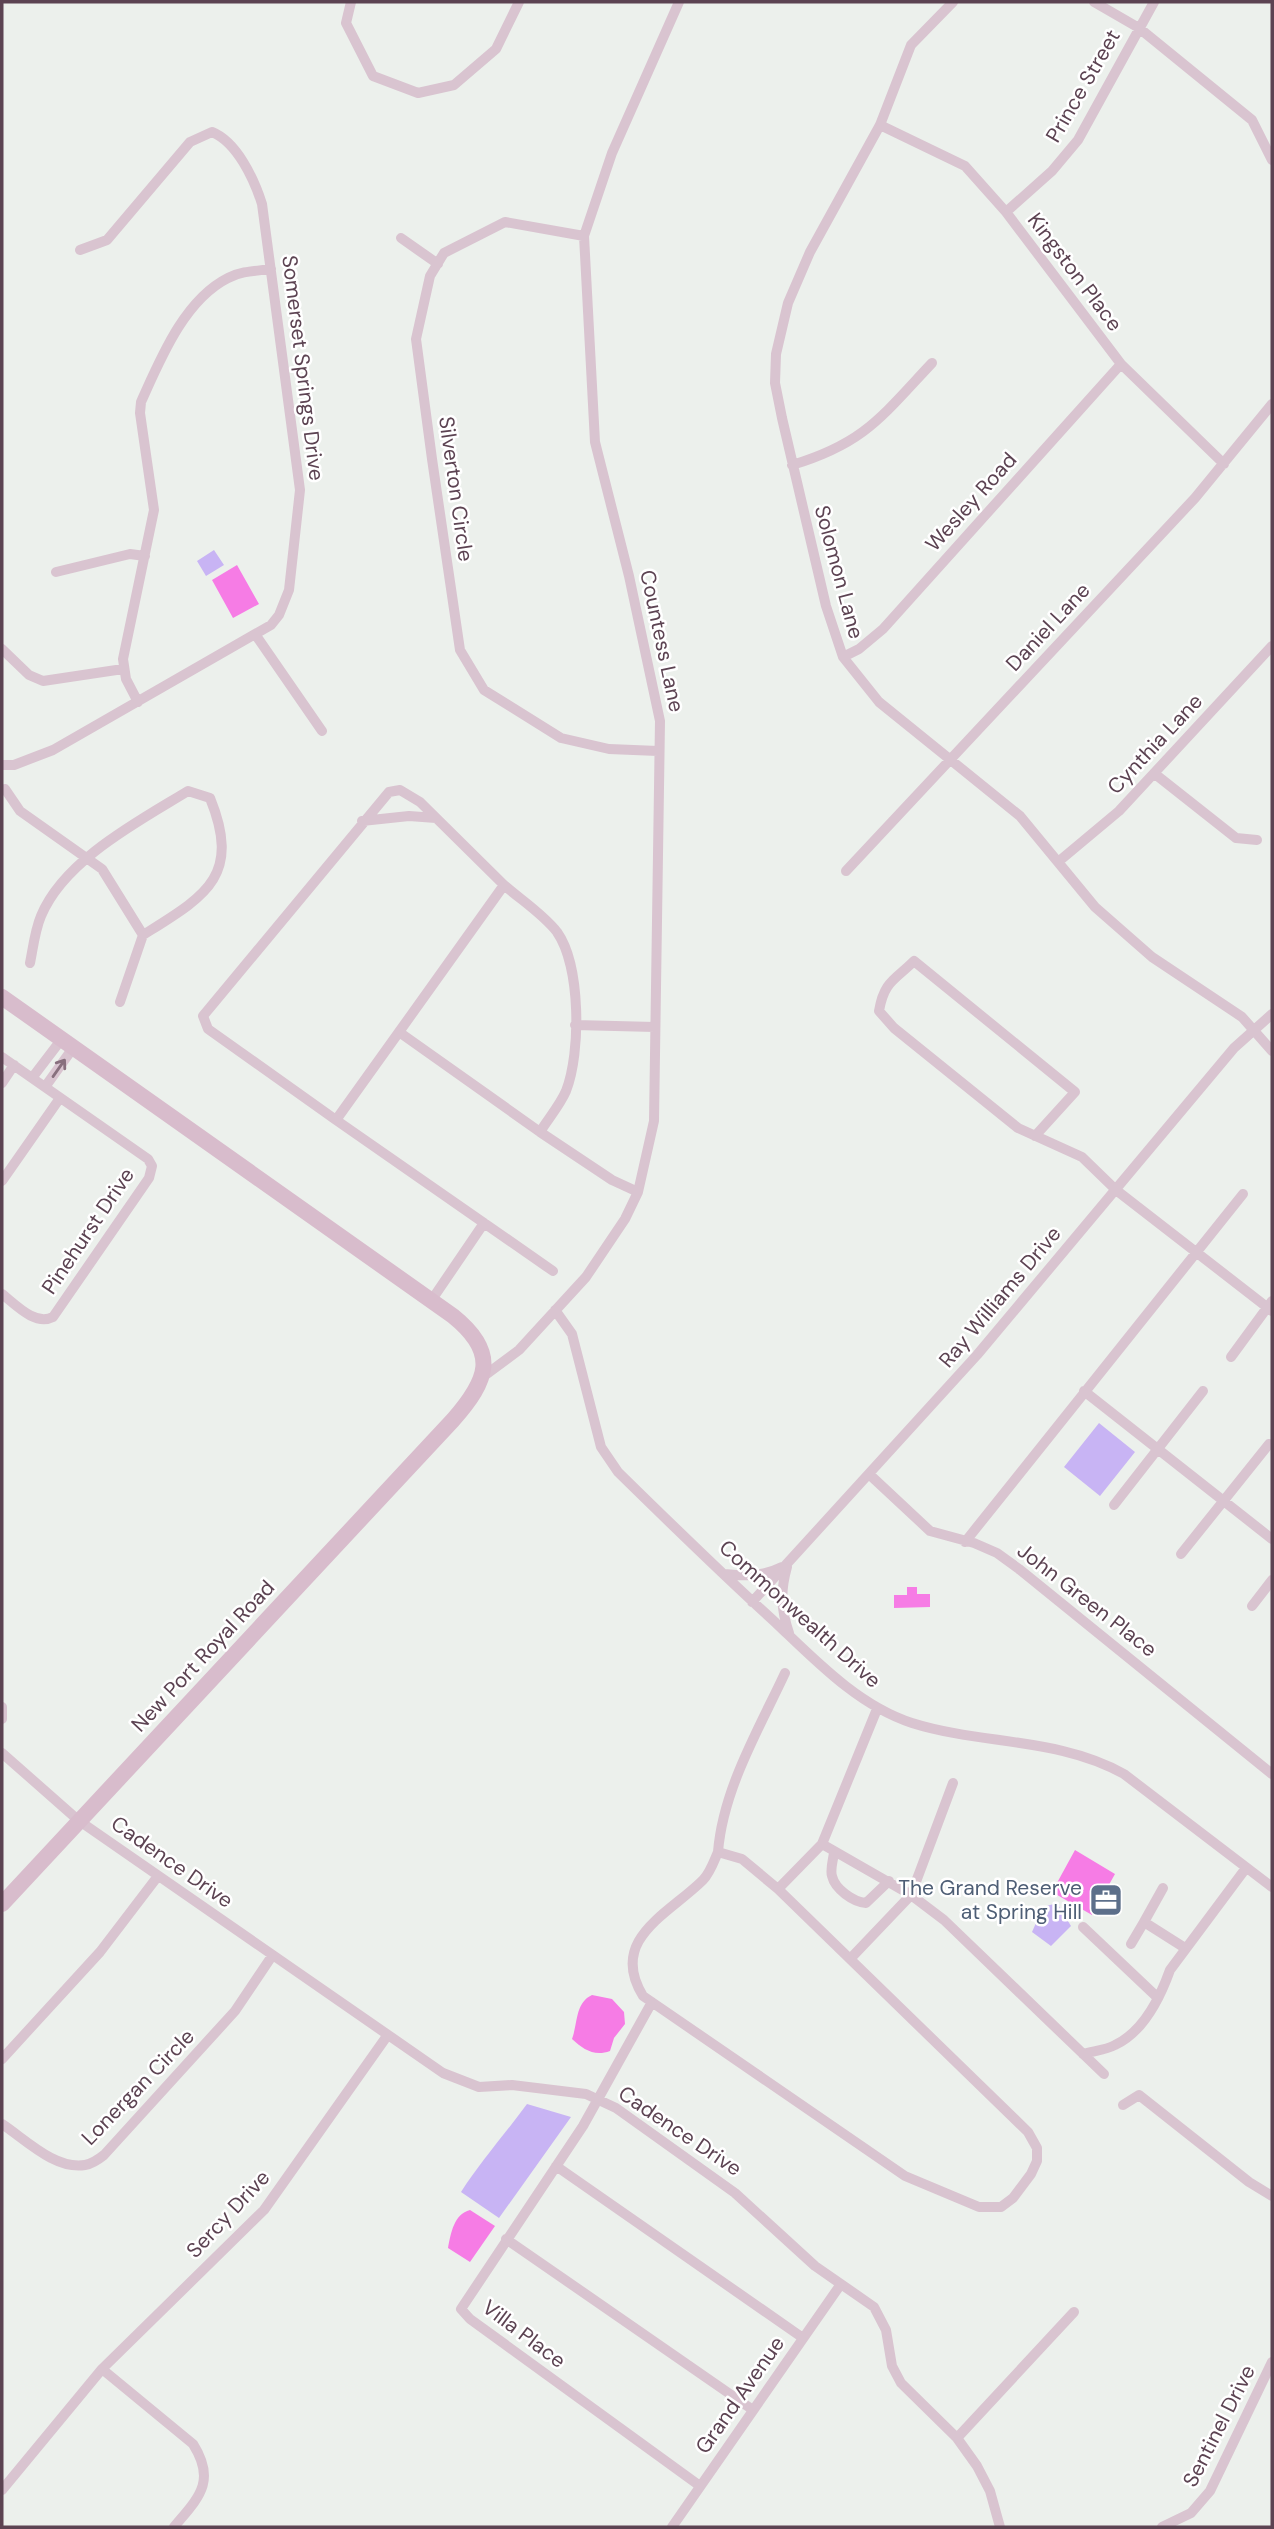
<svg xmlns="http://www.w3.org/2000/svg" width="1274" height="2529" font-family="'DM Sans',sans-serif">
<rect width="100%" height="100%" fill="#ecf0ec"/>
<path fill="#c8b4f4" d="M214,550L224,565L206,576L197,561Z
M1099,1423L1135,1452L1100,1496L1064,1467Z
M1057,1903L1071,1926L1051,1946L1032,1932L1043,1907Z
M527,2104L571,2117L499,2218L461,2192C481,2161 505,2134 527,2104Z"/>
<path fill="#f67ce5" d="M237,565L259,604L233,618L212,580Z
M907,1587H917V1594H930V1607L894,1608V1595H907Z
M1075,1850L1115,1874L1092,1915L1052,1892Z
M592,1995L612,1999L624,2012L625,2024L614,2038L610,2051C594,2057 583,2049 572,2039C578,2023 575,2003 592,1995Z
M470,2210L495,2226L470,2262L448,2248C451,2233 454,2214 470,2210Z"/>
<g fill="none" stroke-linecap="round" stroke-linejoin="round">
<path stroke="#d9c4d0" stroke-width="10" d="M351,2L346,23L373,76L418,93L454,85L496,49L519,2
M953,2L911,45L880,125L810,252L788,303L776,354L775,383L782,418L826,606L843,657L879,702L1020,816L1095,907L1152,957L1242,1017L1272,1051
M1094,2L1139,28L1252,120L1272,160
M880,125L965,166L1006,212L1121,364L1224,464
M1006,212L1052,171L1078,140L1154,2
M584,236L505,222L444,253L430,276L416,339L432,459L460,650L484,690L561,738L609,749L658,751
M401,238L438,264
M792,465C865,443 882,416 932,363
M56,572L130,554L145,556
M255,634L322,731
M2,649L29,675L43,681L123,669
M843,657L859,649L883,629L1121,364
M138,702L126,679L123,659L154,510L140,413L141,402C160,360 184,300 228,278C241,271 256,271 271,269
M2,765H14L53,750L271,625L279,615L289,590L300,490L262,204C254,179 237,142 212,132L190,142L107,240L80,250
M1155,774L1236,838L1257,840
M5,789L20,811L102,869L143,935
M362,821L409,816L436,818
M1058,862L1119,811L1272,646
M846,871L1195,498L1272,404
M30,963C33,948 35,930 41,916C64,860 139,821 188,791L210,798C242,877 205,896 143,935
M120,1002L143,935
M575,1025L655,1027
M399,1032L504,885C521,900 543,914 557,932C581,966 581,1053 566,1091C560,1105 548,1119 540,1132
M2,1057L148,1159L152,1166L149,1178L53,1317C35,1326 16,1305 2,1294
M32,1078L61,1040
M2,1083L14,1065
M45,1087L73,1048
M336,1120L208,1029L203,1016L389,792L400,790L420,802L504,885
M1035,1136L1075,1092L914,961C895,980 884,981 879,1011L894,1028L1018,1128L1082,1157L1116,1190L1272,1311
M2,1181L60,1098
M553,1271L336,1120L399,1032L540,1132L612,1180L638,1192
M431,1301L484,1223
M555,1310L572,1334L601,1447L618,1472C670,1523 722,1574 776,1623C816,1661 859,1706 912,1723C982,1745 1058,1737 1124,1774L1272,1887
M1231,1357L1272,1301
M484,1376L519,1350L586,1277L625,1219L638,1192L654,1121L660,721L629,576L595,442L584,236L612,153L679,2
M1084,1391L1272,1539
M870,1475L930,1531L974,1543L997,1553L1019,1569L1272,1774
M1114,1505L1203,1391
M965,1542L1243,1194
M1181,1554L1269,1444
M787,1567C780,1592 781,1609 789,1633
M724,1574C745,1576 762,1577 782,1567
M752,1602L977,1355L1234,1048L1272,1014
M1252,1606L1272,1580
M785,1673C759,1729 723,1789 718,1852L742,1859L778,1889L822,1844L877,1709
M2,1707V1719
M2,1753L78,1820L443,2073L479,2087L512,2085L586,2094L616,2108L735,2193L815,2266L874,2307L886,2330L892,2366L901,2383L957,2438L977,2466L990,2491L1000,2527
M953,1783L911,1895L944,1920L1104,2074
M822,1844L911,1895L850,1959
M718,1852C714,1861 710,1873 703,1880C669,1914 608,1939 643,1996L905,2176L979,2207H1001L1013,2198L1031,2174L1037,2161V2148L1028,2132L778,1889
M834,1853C833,1860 830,1870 832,1876C835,1889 853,1902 866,1903L889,1881
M1163,1888L1144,1922L1185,1948
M1083,1927L1158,1998
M1131,1944L1144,1922
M652,2002L583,2126L461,2309L470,2319L700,2486
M1083,2054C1093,2051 1106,2050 1115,2045C1143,2032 1160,1998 1170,1970L1246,1868
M2,2059L100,1952L158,1876
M1123,2105L1139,2095L1249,2182L1272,2196
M2,2124C25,2139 55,2170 85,2165C91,2164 99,2159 104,2155L235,2011L272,1956
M556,2166L803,2338
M506,2239L753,2410
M102,2369L193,2444C217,2482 198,2498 174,2527
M957,2438L1074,2312
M2,2490L102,2369L264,2210L387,2036
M672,2527L841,2284
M1162,2527L1191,2513L1210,2491L1272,2362"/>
<path stroke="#d8bccc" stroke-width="16" d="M2,997L453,1316C499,1353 488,1380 453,1420L2,1904"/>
</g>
<defs><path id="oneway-shaft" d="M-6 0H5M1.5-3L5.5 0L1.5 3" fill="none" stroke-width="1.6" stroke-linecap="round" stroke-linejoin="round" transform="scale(1.75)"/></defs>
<use stroke="#88707e" href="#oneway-shaft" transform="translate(59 1068) rotate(-55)"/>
<defs>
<symbol id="office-square" viewBox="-11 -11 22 22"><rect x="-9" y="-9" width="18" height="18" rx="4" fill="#5c6f8a" stroke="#fff"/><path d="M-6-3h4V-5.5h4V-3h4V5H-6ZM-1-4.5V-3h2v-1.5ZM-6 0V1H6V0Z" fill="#fff"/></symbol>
</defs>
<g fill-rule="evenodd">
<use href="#office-square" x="1087" y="1881" width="38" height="38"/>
</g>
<g text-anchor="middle" stroke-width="5" stroke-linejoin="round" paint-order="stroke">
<g font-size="21" fill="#5c4352" stroke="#fff">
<text transform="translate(1083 86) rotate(-60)" y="7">Prince Street</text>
<text transform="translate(1075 272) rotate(53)" y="7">Kingston Place</text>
<text transform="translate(303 368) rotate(83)" y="7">Somerset Springs Drive</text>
<text transform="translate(456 489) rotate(82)" y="7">Silverton Circle</text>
<text transform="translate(971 502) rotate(-48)" y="7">Wesley Road</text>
<text transform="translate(839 572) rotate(75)" y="7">Solomon Lane</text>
<text transform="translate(1048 627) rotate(-47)" y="7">Daniel Lane</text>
<text transform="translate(662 641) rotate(78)" y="7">Countess Lane</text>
<text transform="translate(1155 744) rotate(-47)" y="7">Cynthia Lane</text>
<text transform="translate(88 1231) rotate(-56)" y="7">Pinehurst Drive</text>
<text transform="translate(1000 1297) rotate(-50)" y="7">Ray Williams Drive</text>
<text transform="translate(1087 1600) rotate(38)" y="7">John Green Place</text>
<text transform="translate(800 1614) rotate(42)" y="7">Commonwealth Drive</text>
<text transform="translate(203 1656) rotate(-47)" y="7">New Port Royal Road</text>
<text transform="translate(172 1862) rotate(35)" y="7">Cadence Drive</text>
<text transform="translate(138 2087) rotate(-46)" y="7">Lonergan Circle</text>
<text transform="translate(680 2131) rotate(34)" y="7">Cadence Drive</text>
<text transform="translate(228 2214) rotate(-47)" y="7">Sercy Drive</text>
<text transform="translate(524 2334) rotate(37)" y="7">Villa Place</text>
<text transform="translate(740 2395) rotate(-55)" y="7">Grand Avenue</text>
<text transform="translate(1219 2426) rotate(-63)" y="7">Sentinel Drive</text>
</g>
<g font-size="21" fill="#4e5e75" stroke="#fff" text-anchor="end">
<text x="1082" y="1895">The Grand Reserve<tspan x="1082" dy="24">at Spring Hill</tspan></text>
</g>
</g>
<rect width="1274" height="2529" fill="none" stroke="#5c4352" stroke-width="7"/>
</svg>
